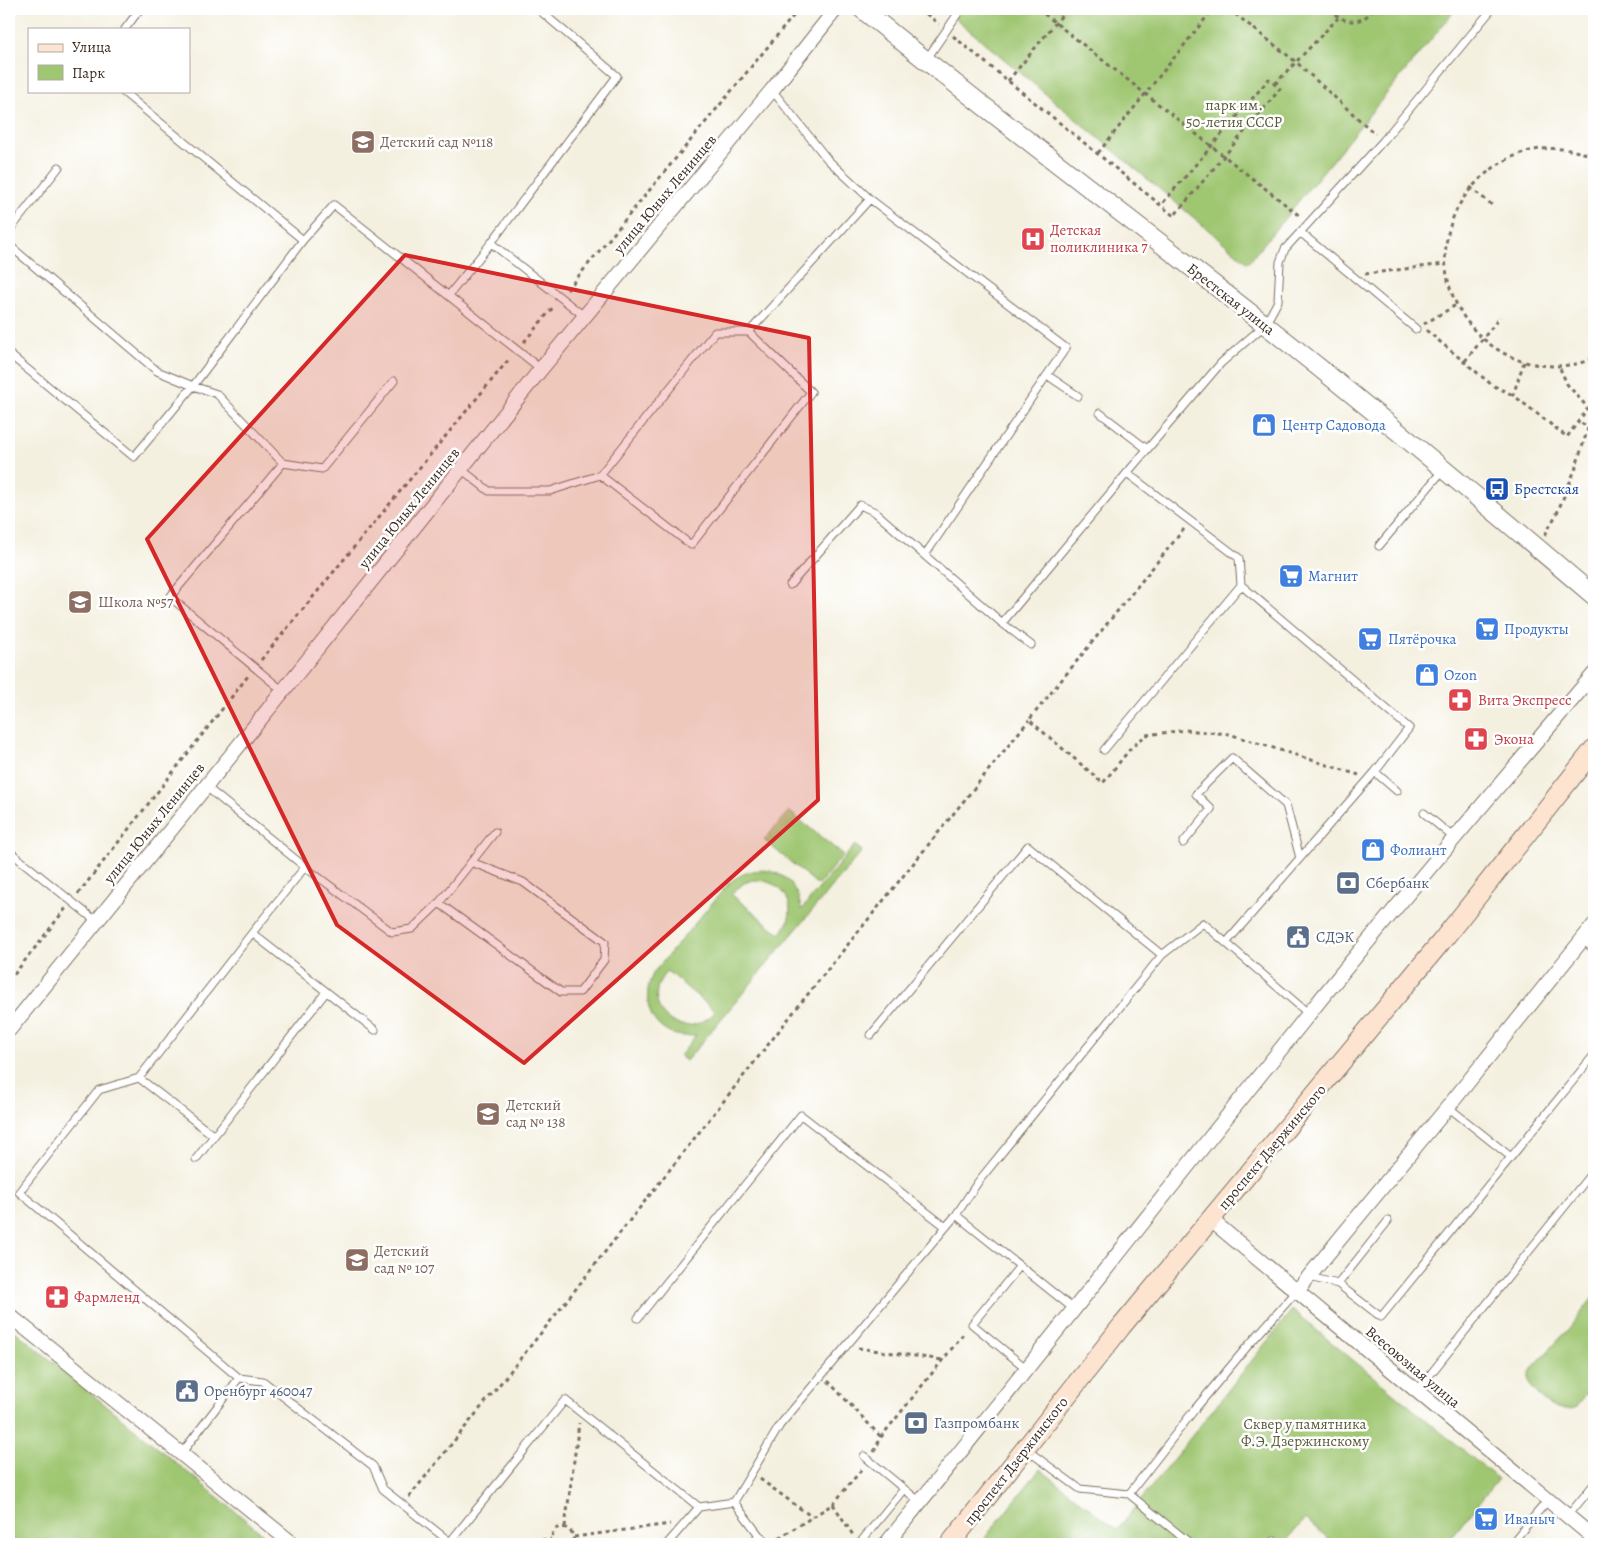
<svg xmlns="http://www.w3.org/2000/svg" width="1603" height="1553" font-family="Alegreya,serif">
<rect width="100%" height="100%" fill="#fff"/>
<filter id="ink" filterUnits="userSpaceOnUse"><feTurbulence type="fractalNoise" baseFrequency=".02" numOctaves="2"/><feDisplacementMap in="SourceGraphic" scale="10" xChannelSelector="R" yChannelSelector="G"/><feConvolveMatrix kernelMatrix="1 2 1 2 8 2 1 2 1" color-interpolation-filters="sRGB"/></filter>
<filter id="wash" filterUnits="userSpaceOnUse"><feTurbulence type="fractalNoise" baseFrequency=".0096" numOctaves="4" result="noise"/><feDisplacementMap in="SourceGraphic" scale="20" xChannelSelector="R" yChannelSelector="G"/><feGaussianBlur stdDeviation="1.12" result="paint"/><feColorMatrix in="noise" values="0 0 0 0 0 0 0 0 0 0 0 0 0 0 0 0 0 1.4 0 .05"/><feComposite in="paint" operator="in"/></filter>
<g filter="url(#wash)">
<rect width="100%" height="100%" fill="#f4f0e0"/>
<path fill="#9fc671" stroke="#6d7848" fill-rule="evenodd" d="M944,9H1456L1248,263Z
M789,811L843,855L818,885L764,840Z
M855,845L862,851L686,1061L680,1056L696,1035C657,1043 636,1005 654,972L729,883C759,858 797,871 801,910ZM753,880C785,879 802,910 780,934L731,894L744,883ZM667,971L715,1011V1012C680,1048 636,1004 667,971Z
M1594,1296V1384L1575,1408C1552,1413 1543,1400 1529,1384V1375L1533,1367L1568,1330Z
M1292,1310L1498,1479L1446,1544H1335L1305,1519L1284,1544H980L1040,1469L1117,1530Z
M9,1326L275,1544H9Z"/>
</g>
<g filter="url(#ink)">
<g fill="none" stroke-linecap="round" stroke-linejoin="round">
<defs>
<path id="service" d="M538,9L617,76L491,243L584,316
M125,29L140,9
M926,60L961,9
M870,199L1066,348L1047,375L1078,396
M9,231L59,167
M1300,232L1416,329
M303,240L334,205L541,369
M9,245L157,371L193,386L303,240L122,91
M449,295L491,243
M9,354L134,457L193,386L217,394L283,463L170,597L283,691
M1100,413L1147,449
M283,463L322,469L394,381
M461,469L489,491H550L600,475L691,545L811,392L749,332L870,199L828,160L772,90
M600,475L715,332H749
M1379,546L1443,470
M925,555L1047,375
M790,585L860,505L875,512L1002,623L1127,473
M1002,623L1031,645
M1104,750L1241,585
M1375,772L1397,791
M205,786L305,867L392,932L412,929L439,903
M1424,813L1454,838
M1183,843L1211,809L1196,794L1232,758L1286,805L1300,858
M9,851L96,921
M471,862L523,882L605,942L604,960L580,992H561L439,903L495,832
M305,867L252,933L139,1078L99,1090L19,1192L239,1378L263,1381L373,1466L383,1489L450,1542
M252,933L375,1030
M1582,940L1594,949
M1226,943L1375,772L1409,728L1241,585L1239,558L1127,473L1221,363L1265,325L1278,301L1280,262L1285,249L1383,141L1492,9
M871,1035L1028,846L1162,955L1203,923L1309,1014
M139,1078L214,1136
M1448,1107L1511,1157
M196,1159L326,992
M956,1215L978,1182L1162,955
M1388,1221L1338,1284L1381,1317L1594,1055
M1020,1266L972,1324L1027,1369
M1309,1277L1338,1284
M638,1318L801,1115L946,1227
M1417,1391L1594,1170
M1027,1450L1080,1489L1129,1494
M181,1454L239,1378
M864,1456L920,1502
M1568,1516L1594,1484
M452,1543L450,1542L565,1400L699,1507
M667,1544L699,1507L734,1502
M751,1544L759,1535
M771,1544L759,1535L734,1502L780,1425L956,1215L1075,1310
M859,1544L904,1489
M1191,1544L1129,1494L1195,1409L1246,1348L1297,1291
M1271,1544L1274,1541
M1511,1544L1548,1500"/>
<path id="minor" d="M9,1030L283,691L541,369L772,90L836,9
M1211,1220L1594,1538
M1297,1291L1448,1107L1594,925
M9,1315L293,1544
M886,1544C1028,1369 1167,1191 1308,1015C1401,899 1498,787 1594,674"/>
<path id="tertiary" d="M862,9C993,116 1129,218 1263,323C1375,411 1485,503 1594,596"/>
<path id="secondary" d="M950,1544L1121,1327L1441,942L1594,749"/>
</defs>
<use href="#service" stroke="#7c6f62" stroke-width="9"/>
<use href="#minor" stroke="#7c6f62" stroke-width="16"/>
<use href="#tertiary" stroke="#7c6f62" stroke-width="20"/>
<use href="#secondary" stroke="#7c6f62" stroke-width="21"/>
<path stroke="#7c6f62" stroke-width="3" stroke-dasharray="4 4" stroke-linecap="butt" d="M920,9L939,24
M1038,9L1300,216
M1229,9L1296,62L1375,134
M1329,9C1342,23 1361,27 1373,9
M953,36L1174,216L1280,89L1269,79L1161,205
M1008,81L1067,9
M1275,84L1338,18
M1098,153L1213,9
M1594,156C1577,151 1560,147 1542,149C1519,151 1497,163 1481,178C1420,234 1441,328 1516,359C1540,368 1570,369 1594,358
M1470,187L1492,205
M1365,274L1445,264
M567,290L799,9
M1424,324L1456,305
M1426,330L1492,385L1513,395
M524,342L554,306
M1465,361L1500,317
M1524,362L1513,395L1567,437L1588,408L1567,384L1559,366
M1184,529L1029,720L1103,783L1130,749L1146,735L1185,730L1229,734L1359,775
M1545,535L1557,513L1575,470L1588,428L1579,421
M261,660L510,358
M78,894L248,676
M9,981L66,908
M858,1348L943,1360
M828,1381L881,1437
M874,1452L881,1437L965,1332
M760,1479L812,1517
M409,1497L553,1318L804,999L1029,720
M833,1504L853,1535
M565,1527L579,1423
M574,1537L670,1524
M779,1538L833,1504L863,1468
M494,1544L551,1539
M554,1544C546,1528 566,1519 574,1537L572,1544"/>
<use href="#service" stroke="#fff" stroke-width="7"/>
<use href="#minor" stroke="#fff" stroke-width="14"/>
<use href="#tertiary" stroke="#fff" stroke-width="18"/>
<use href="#secondary" stroke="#fde4d0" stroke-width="19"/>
</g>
</g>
<path fill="#d62828" fill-opacity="0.2" stroke="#d62828" stroke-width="4" stroke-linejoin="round" d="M405,255L809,338L818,800L524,1063L337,925L147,539Z"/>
<defs>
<symbol id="school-square" viewBox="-11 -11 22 22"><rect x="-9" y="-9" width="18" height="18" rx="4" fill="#8d6e63" stroke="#fff"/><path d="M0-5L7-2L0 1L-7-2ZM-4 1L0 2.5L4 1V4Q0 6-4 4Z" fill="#fff"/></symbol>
<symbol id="hospital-square" viewBox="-11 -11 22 22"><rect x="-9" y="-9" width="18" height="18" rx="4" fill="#e0444e" stroke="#fff"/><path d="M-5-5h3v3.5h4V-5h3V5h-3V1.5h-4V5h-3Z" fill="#fff"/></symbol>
<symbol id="shop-square" viewBox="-11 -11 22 22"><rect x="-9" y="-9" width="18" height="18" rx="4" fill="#3f7fe0" stroke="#fff"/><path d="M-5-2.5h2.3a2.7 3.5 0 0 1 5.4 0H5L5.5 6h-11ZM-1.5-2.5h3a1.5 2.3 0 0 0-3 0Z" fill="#fff"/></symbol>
<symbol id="bus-square" viewBox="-11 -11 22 22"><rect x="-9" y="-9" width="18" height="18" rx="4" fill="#1a4fb4" stroke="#fff"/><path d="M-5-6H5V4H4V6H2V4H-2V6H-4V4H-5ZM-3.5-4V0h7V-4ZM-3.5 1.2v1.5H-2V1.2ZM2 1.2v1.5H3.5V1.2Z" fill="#fff"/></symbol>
<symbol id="supermarket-square" viewBox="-11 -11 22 22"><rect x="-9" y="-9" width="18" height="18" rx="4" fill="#3f7fe0" stroke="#fff"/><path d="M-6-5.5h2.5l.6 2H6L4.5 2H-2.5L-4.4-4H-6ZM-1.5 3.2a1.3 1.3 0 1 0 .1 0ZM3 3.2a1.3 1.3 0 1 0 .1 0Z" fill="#fff"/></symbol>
<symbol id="pharmacy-square" viewBox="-11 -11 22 22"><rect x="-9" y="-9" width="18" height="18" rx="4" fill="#e0444e" stroke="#fff"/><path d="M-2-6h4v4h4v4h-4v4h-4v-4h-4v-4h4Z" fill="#fff"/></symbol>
<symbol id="bank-square" viewBox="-11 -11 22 22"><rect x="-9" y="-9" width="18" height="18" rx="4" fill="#5c6f8a" stroke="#fff"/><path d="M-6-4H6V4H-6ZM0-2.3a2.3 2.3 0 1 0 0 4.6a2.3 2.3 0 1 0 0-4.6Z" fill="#fff"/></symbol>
<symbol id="civic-square" viewBox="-11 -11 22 22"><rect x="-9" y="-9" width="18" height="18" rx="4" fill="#5c6f8a" stroke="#fff"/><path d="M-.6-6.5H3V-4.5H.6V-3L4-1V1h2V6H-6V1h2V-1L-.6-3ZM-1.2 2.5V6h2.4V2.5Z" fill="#fff"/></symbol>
</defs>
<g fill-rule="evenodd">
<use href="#school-square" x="349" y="128" width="28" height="28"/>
<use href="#hospital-square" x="1019" y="225" width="28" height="28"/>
<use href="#shop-square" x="1250" y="411" width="28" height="28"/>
<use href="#bus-square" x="1483" y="475" width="28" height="28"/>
<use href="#supermarket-square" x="1277" y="562" width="28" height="28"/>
<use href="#school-square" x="66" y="588" width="28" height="28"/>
<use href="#supermarket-square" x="1473" y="615" width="28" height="28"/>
<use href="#supermarket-square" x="1356" y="625" width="28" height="28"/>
<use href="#shop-square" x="1413" y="661" width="28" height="28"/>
<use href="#pharmacy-square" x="1446" y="686" width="28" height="28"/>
<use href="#pharmacy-square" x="1462" y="725" width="28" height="28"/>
<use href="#shop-square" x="1359" y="836" width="28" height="28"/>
<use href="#bank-square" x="1334" y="869" width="28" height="28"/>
<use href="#civic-square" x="1284" y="923" width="28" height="28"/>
<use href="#school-square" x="474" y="1100" width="28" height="28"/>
<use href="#school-square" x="343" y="1246" width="28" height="28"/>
<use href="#pharmacy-square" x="43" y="1283" width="28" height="28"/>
<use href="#civic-square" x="173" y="1377" width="28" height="28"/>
<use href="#bank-square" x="902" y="1409" width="28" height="28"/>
<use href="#supermarket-square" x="1472" y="1505" width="28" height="28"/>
</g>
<g text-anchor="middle" stroke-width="5" stroke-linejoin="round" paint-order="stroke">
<g font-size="15" fill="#595937" stroke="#fff">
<text x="1234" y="110">парк им.<tspan x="1234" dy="17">50-летия СССР</tspan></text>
<text x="1305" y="1429">Сквер у памятника<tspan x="1305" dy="17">Ф.Э. Дзержинскому</tspan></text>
</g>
<g font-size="15" fill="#785e54" stroke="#fff" text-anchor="start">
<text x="380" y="147">Детский сад №118</text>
<text x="98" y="607">Школа №57</text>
<text x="506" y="1110">Детский<tspan x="506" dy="17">сад № 138</tspan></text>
<text x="374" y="1256">Детский<tspan x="374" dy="17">сад № 107</tspan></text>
</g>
<g font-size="15" fill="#3b2a1e" stroke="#fff">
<text transform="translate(665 194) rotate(-50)" y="5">улица Юных Ленинцев</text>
<text transform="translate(1231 299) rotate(38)" y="5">Брестская улица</text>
<text transform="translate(409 508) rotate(-51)" y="5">улица Юных Ленинцев</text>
<text transform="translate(154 823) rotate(-51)" y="5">улица Юных Ленинцев</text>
<text transform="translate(1272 1147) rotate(-50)" y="5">проспект Дзержинского</text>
<text transform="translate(1413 1367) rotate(40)" y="5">Всесоюзная улица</text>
<text transform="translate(1016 1461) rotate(-52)" y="5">проспект Дзержинского</text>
</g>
<g font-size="15" fill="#be3a42" stroke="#fff" text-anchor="start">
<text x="1050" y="235">Детская<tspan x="1050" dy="17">поликлиника 7</tspan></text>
<text x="1478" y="705">Вита Экспресс</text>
<text x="1494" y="744">Экона</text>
<text x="74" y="1302">Фармленд</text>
</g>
<g font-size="15" fill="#366cbe" stroke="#fff" text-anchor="start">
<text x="1282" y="430">Центр Садовода</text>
<text x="1308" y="581">Магнит</text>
<text x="1504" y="634">Продукты</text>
<text x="1388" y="644">Пятёрочка</text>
<text x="1444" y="680">Ozon</text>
<text x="1390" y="855">Фолиант</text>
<text x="1504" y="1524">Иваныч</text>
</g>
<g font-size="15" fill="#164399" stroke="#fff" text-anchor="start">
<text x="1514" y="494">Брестская</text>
</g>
<g font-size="15" fill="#4e5e75" stroke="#fff" text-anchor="start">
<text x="1366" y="888">Сбербанк</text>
<text x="1316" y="942">СДЭК</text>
<text x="204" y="1396">Оренбург 460047</text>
<text x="934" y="1428">Газпромбанк</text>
</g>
</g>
<rect width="1603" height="1553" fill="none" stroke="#fff" stroke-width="30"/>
<rect x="28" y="28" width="162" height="65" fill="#ffffff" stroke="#b1aaa5"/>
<rect x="38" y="44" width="25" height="8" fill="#fde4d0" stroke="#b1aaa5"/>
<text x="72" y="52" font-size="15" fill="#3b2a1e">Улица</text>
<rect x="38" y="65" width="25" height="15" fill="#9fc671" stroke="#b1aaa5"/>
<text x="72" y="78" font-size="15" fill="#3b2a1e">Парк</text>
</svg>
